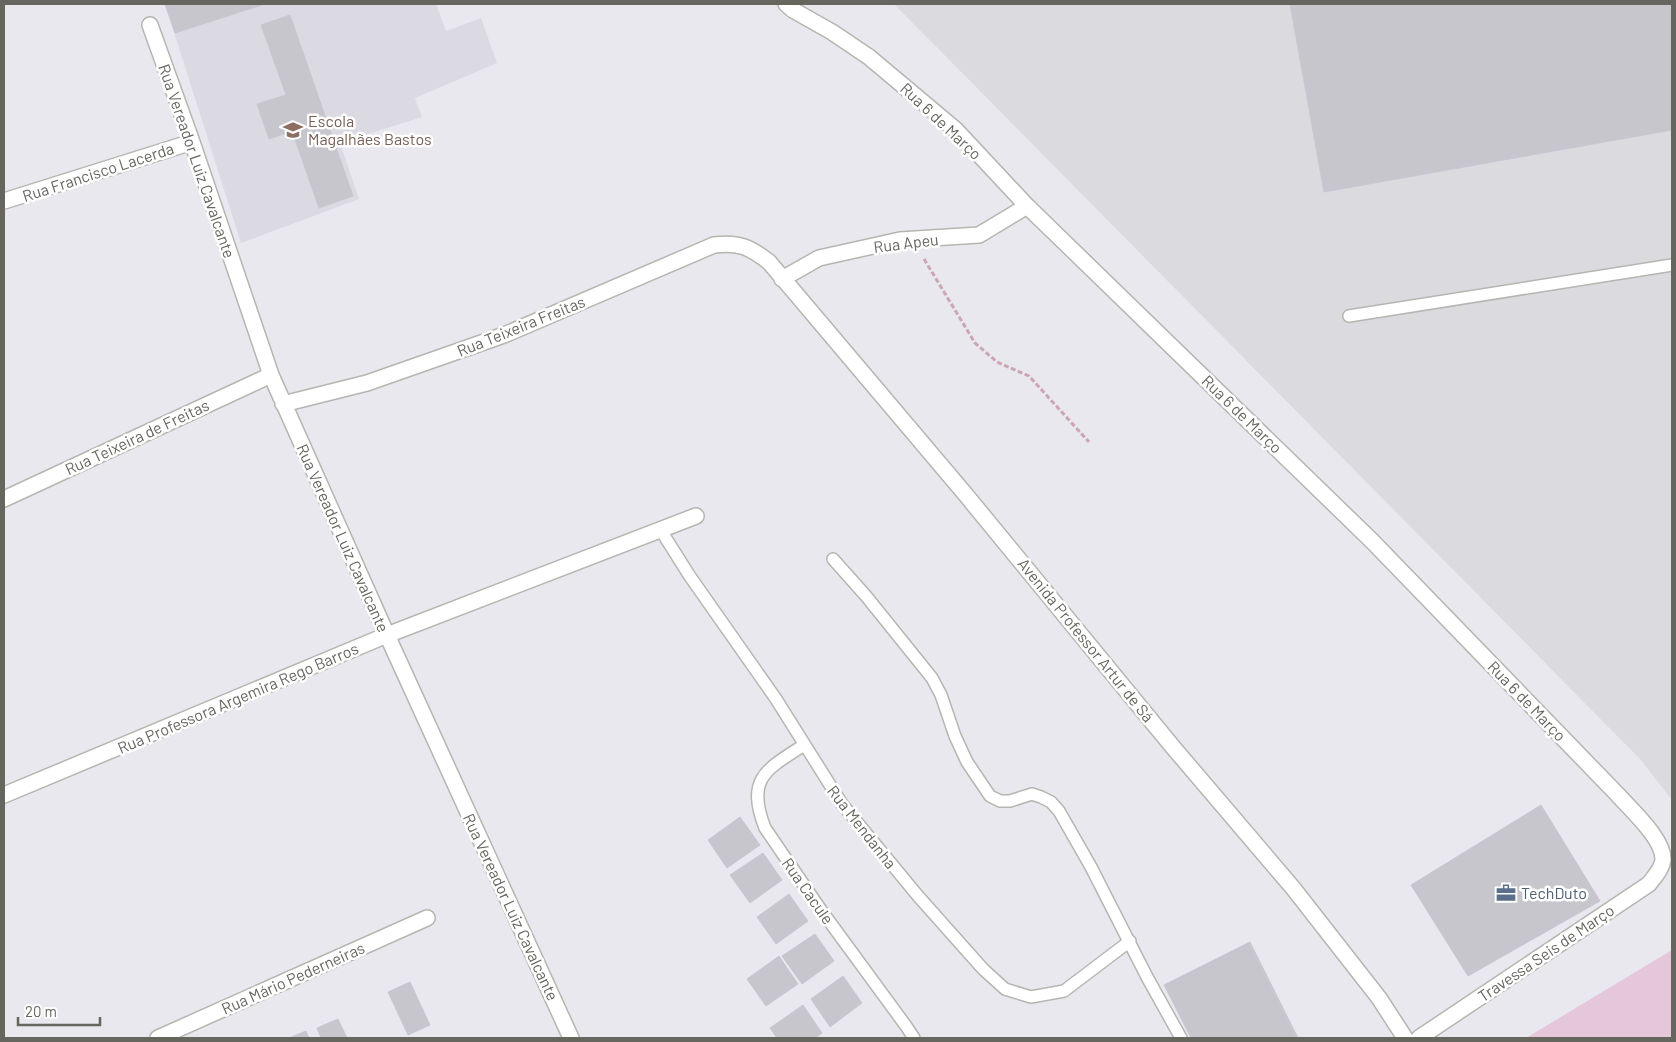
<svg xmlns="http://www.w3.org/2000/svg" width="1676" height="1042" font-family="Barlow,sans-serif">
<rect width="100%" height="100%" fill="#e9e8ef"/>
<path fill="#dadadf" d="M894,4H1672V800L1640,759Z"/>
<path fill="#dbd9e2" d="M165,4H436L446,31L481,18L497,63L415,98L422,117L340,143L359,199L241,243Z"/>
<path fill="#e4c7d9" d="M1672,950V1038H1526Z"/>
<path fill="#c7c6cd" stroke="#c8c7d4" d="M165,4H265L175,33Z
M1290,4H1672V130L1324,192Z
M290,15L353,196L319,208L292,131L269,139L257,104L286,95L261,25Z
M1541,805L1600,901L1468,976L1411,885Z
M740,817L760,845L727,868L708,840Z
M763,853L782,880L750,903L730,875Z
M789,894L808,921L776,944L757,917Z
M815,934L834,961L802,984L782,956Z
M1250,942L1298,1038H1191L1164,985Z
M779,956L798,984L766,1006L747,979Z
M843,976L862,1003L830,1027L811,999Z
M410,982L430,1025L408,1035L388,992Z
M803,1005L822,1033L815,1038H777L770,1028Z
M338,1019L347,1038H321L317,1028Z
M306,1031L309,1038H289Z"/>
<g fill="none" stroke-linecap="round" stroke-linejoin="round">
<defs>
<path id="service" d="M1349,316L1672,265
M660,529L689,575L776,699L842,804L918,896L983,969L1005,989L1031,997L1064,991L1130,941
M833,559L866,596L932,678L941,695L955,736L967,762L990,796L1000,801H1010L1032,794L1041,797L1051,802L1059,811L1091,867L1147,977L1181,1038
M804,745C765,770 746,779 765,828L821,910L906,1026L914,1038"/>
<path id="minor" d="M786,4L793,10L832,32L869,57L956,130L1027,206L1372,541L1618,795C1631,810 1664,839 1663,860C1662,869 1654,877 1649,884L1419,1038
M150,25L192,142L271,375L387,635L571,1038
M4,201L192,142
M782,279L819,258L900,240L979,235L1027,206
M283,404L367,383L504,335L714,245C739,242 750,247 769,262L966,495L1172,746L1293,888L1379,998L1405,1038
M4,499L271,375
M4,795L387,635L696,516
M158,1038L427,918"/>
</defs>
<use href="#service" stroke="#b5b6b0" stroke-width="14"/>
<use href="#minor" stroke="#b5b6b0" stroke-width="18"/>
<path stroke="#cca6b3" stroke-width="3" stroke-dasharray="5 2.5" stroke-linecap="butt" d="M924,259L975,343L997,362L1029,376L1089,442"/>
<use href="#service" stroke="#fff" stroke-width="11"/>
<use href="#minor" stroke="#fff" stroke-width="15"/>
</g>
<defs>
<symbol id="school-bare" viewBox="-9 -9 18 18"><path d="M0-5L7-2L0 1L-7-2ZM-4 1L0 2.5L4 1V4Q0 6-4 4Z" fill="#8d6e63" stroke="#fff" stroke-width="2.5" paint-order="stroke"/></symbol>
<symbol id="office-bare" viewBox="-9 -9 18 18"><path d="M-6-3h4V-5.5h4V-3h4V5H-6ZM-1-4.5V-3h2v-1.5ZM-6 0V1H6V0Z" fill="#5c6f8a" stroke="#fff" stroke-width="2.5" paint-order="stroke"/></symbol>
</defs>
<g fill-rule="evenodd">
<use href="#school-bare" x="279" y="116" width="28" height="28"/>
<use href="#office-bare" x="1492" y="879" width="28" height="28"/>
</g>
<g text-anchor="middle" stroke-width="5" stroke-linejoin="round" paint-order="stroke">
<g font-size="16" fill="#785e54" stroke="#fff" text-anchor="start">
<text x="308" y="127">Escola<tspan x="308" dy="18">Magalhães Bastos</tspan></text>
</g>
<g font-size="16" fill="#66665f" stroke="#fff">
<text transform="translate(941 121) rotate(43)" y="6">Rua 6 de Março</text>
<text transform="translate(197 161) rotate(71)" y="6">Rua Vereador Luiz Cavalcante</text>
<text transform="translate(98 172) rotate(-18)" y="6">Rua Francisco Lacerda</text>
<text transform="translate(906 243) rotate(-7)" y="6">Rua Apeu</text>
<text transform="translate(521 326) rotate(-22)" y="6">Rua Teixeira Freitas</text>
<text transform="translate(1242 414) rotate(44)" y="6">Rua 6 de Março</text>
<text transform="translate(137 437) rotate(-25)" y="6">Rua Teixeira de Freitas</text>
<text transform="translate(343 538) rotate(66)" y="6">Rua Vereador Luiz Cavalcante</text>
<text transform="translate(1086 640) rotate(51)" y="6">Avenida Professor Artur de Sá</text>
<text transform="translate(238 698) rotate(-23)" y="6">Rua Professora Argemira Rego Barros</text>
<text transform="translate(1527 701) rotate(46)" y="6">Rua 6 de Março</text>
<text transform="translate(862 827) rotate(52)" y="6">Rua Mendanha</text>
<text transform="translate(808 891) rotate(55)" y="6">Rua Cacule</text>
<text transform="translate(511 907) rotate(65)" y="6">Rua Vereador Luiz Cavalcante</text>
<text transform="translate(1546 953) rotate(-34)" y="6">Travessa Seis de Março</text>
<text transform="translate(293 978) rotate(-24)" y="6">Rua Mário Pederneiras</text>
</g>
<g font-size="16" fill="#4e5e75" stroke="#fff" text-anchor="start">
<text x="1521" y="899">TechDuto</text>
</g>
</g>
<rect width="1676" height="1042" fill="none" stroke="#66665f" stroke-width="10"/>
<path d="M18 1017v8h82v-8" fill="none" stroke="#66665f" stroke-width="2.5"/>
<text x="25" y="1017" font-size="15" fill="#66665f" stroke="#ffffff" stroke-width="4" paint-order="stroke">20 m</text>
</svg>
